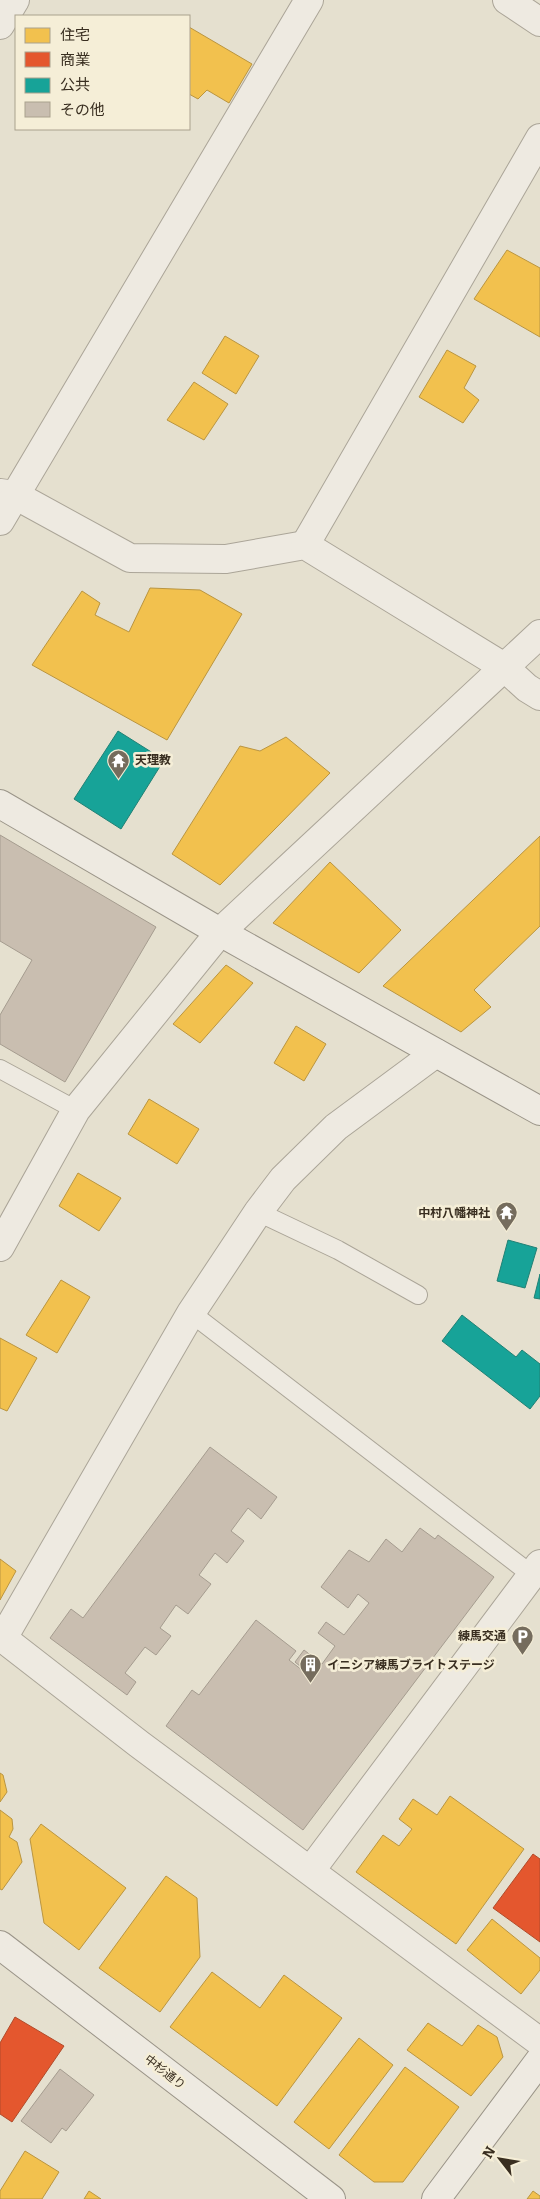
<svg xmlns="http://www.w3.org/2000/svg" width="540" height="2199" viewBox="0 0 540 2199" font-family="Bitter,'Noto Sans JP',serif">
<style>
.homes{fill:#f2c14e;stroke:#ba9540}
.shops{fill:#e4572e;stroke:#b14b2a}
.public{fill:#17a398;stroke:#218074}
.building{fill:#c9beb0;stroke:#a59c8f}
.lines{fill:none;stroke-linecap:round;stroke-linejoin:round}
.lane-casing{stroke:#aba598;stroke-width:20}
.street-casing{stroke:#aba598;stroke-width:30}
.secondary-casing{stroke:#9a9488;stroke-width:30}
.lane{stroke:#eeeae1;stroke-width:18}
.street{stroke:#eeeae1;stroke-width:28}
.secondary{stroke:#eeeae1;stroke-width:28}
.labels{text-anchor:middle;stroke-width:5;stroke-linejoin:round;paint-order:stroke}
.poi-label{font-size:12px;font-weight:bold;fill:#392e20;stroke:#f5eed7;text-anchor:start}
.street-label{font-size:12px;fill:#392e20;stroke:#f5eed7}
</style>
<rect width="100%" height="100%" fill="#e5e0cf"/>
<g class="homes">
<path d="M 189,27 L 252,64 L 229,103 L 207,90 L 198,99 L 189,94 Z"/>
<path d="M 507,250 L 540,268 L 540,337 L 474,299 Z"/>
<path d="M 225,336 L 259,356 L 236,394 L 202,373 Z"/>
<path d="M 447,350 L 476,366 L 464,388 L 479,400 L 463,423 L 419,397 Z"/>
<path d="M 194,382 L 228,404 L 204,440 L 167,420 Z"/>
<path d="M 150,588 L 200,590 L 242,614 L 167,740 L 32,665 L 82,591 L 100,603 L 95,615 L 129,632 Z"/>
<path d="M 286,737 L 330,773 L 220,885 L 172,854 L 240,746 L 260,751 Z"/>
<path d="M 540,836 L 540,926 L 474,990 L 491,1007 L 461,1032 L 383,986 Z"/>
<path d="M 330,862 L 401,930 L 359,973 L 273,923 Z"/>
<path d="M 226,965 L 253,983 L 200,1043 L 173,1024 Z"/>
<path d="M 296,1026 L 326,1044 L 304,1081 L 274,1063 Z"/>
<path d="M 149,1099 L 199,1129 L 177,1164 L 128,1134 Z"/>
<path d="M 78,1173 L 121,1198 L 99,1231 L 59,1206 Z"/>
<path d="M 61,1280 L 90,1297 L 57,1353 L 26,1335 Z"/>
<path d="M 0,1338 L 37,1358 L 7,1411 L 0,1408 Z"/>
<path d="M 0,1559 L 16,1571 L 0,1600 Z"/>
<path d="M 0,1773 L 3,1775 L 7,1792 L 0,1802 Z"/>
<path d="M 450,1796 L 524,1849 L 456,1944 L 356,1872 L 383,1835 L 399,1846 L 412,1829 L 399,1819 L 413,1799 L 437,1815 Z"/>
<path d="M 0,1810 L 12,1819 L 13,1829 L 9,1837 L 17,1842 L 22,1862 L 2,1890 L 0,1889 Z"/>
<path d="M 41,1824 L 126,1888 L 79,1950 L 44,1923 L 30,1839 Z"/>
<path d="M 166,1876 L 197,1898 L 200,1957 L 160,2012 L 99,1968 Z"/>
<path d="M 492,1919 L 540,1958 L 540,1970 L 521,1994 L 467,1950 Z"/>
<path d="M 212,1972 L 260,2008 L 284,1975 L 342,2018 L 277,2106 L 170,2027 Z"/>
<path d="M 428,2023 L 462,2046 L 478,2025 L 497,2037 L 503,2057 L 471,2096 L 407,2050 Z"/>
<path d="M 359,2038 L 393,2065 L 329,2149 L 294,2122 Z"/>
<path d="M 405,2067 L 459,2107 L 403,2182 L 374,2182 L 339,2155 Z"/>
<path d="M 25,2151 L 59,2172 L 42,2199 L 0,2199 L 0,2191 Z"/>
<path d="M 89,2191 L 101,2199 L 84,2199 Z"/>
<path d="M 533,2191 L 540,2196 L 540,2199 L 527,2199 Z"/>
</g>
<g class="shops">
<path d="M 533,1854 L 540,1859 L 540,1942 L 493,1908 Z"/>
<path d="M 15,2017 L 64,2046 L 12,2122 L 0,2114 L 0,2043 Z"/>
</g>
<g class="public">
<path d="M 118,731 L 164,760 L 121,829 L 74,799 Z"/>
<path d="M 508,1240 L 537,1248 L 525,1288 L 497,1281 Z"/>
<path d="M 540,1274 L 540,1299 L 534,1298 Z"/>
<path d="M 462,1315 L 516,1357 L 522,1350 L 540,1364 L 540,1396 L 530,1409 L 442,1341 Z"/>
</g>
<g class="building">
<path d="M 0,835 L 156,927 L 65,1082 L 0,1044 L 0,1015 L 32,960 L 0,941 Z"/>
<path d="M 210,1447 L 277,1497 L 261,1519 L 248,1508 L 231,1531 L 244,1541 L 227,1563 L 215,1553 L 199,1575 L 211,1584 L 188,1614 L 176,1605 L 160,1628 L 171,1636 L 156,1655 L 145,1647 L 125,1673 L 136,1682 L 127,1695 L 50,1638 L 71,1609 L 83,1618 Z"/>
<path d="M 420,1528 L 435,1539 L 438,1535 L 494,1577 L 303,1830 L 166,1726 L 192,1690 L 199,1695 L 256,1620 L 296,1651 L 289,1660 L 311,1677 L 312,1676 L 295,1662 L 304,1650 L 322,1664 L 335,1646 L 318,1633 L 326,1622 L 344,1635 L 369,1603 L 358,1594 L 348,1608 L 321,1587 L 349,1550 L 369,1562 L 386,1539 L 402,1552 Z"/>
<path d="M 60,2069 L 94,2095 L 66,2131 L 62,2128 L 51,2143 L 21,2121 Z"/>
</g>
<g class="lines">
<defs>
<g id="lane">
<path d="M 0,1069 L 76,1110"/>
<path d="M 258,1212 L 338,1250 L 418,1295"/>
<path d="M 191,1313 L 532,1575"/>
</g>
<g id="street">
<path d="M 507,0 L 540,22"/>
<path d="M 0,25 L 15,0"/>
<path d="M 0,493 L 15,495 L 130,558 L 226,559 L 305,545 L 504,667 L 527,688 L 540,696"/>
<path d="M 0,521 L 309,0"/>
<path d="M 305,545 L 540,138"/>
<path d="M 0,1247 L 76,1110 L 220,932 L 540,634"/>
<path d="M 0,1636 L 139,1744 L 540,2042"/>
<path d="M 3,1638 L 191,1313 L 258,1212 L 283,1179 L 336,1127 L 436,1053"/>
<path d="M 311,1870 L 540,1564"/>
</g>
<g id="secondary">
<path d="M 0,804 L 220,932 L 540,1111"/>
<path d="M 0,1945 L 331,2199"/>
<path d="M 436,2199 L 540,2060"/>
</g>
</defs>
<use href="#lane" class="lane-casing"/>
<use href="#street" class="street-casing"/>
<use href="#secondary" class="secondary-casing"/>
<use href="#lane" class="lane"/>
<use href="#street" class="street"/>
<use href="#secondary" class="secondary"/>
</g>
<defs>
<symbol id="temple-pin" viewBox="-11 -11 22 30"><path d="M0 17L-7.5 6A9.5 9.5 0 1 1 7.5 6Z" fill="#756c5d" stroke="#f5eed7"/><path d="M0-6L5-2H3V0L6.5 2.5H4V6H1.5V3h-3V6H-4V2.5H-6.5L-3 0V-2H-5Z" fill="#fff"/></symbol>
<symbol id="parking-pin" viewBox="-11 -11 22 30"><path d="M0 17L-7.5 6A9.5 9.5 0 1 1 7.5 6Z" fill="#756c5d" stroke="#f5eed7"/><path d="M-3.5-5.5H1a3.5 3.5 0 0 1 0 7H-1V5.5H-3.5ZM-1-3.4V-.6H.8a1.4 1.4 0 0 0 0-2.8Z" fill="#fff"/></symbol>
<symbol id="building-pin" viewBox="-11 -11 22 30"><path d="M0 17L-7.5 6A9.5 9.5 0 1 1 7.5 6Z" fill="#756c5d" stroke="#f5eed7"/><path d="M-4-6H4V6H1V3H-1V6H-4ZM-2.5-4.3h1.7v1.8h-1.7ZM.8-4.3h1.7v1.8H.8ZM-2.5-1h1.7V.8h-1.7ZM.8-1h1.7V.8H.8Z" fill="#fff"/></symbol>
</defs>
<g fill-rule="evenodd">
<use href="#temple-pin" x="106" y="748" width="25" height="34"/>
<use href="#temple-pin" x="494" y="1200" width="25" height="34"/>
<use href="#parking-pin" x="510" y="1624" width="25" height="34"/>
<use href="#building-pin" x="298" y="1652" width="25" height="34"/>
</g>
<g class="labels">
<g class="poi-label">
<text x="135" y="764">天理教</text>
<text x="490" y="1217" text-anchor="end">中村八幡神社</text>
<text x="506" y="1640" text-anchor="end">練馬交通</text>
<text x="327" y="1669">イニシア練馬ブライトステージ</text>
</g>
<g class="street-label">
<text transform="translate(165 2072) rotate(38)" y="4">中杉通り</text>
</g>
</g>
<rect x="15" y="15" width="175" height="115" fill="#f5eed7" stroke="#aaa18e"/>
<rect x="25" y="28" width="25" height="15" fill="#f2c14e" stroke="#aaa18e"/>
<text x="60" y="40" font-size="15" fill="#392e20">住宅</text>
<rect x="25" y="52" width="25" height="15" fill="#e4572e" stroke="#aaa18e"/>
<text x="60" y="65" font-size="15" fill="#392e20">商業</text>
<rect x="25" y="78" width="25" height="15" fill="#17a398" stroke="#aaa18e"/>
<text x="60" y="90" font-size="15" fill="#392e20">公共</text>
<rect x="25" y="102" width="25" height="15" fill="#c9beb0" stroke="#aaa18e"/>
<text x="60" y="115" font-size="15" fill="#392e20">その他</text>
<g transform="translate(500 2159) rotate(301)" stroke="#f5eed7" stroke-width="4" paint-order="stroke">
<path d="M0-4L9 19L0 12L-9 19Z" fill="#392e20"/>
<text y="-8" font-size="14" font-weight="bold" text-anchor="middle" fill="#392e20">N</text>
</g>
</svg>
